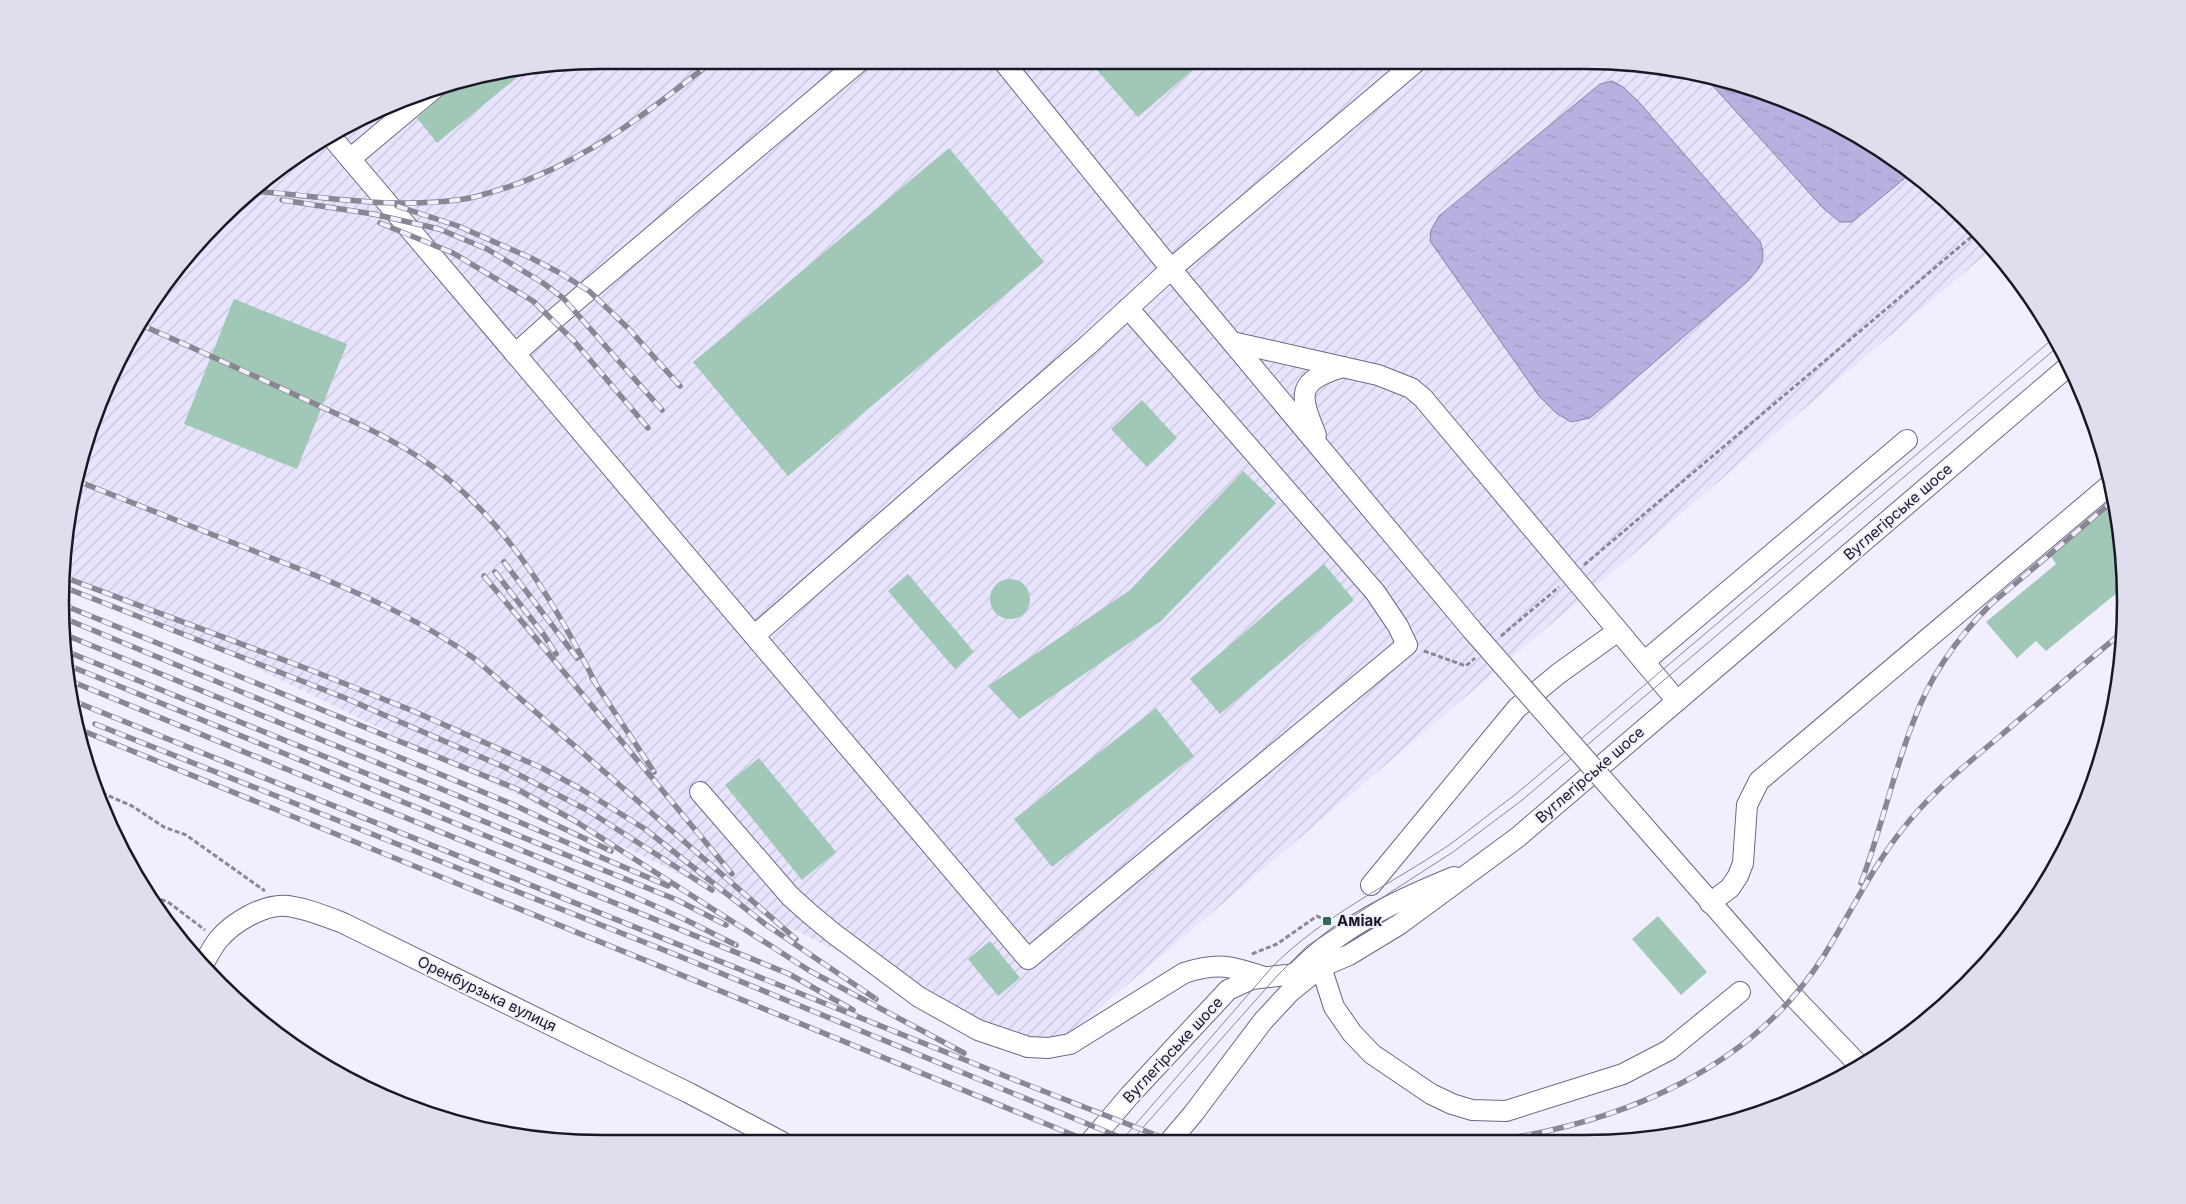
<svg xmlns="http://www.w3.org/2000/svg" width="2186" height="1204" viewBox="0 0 2186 1204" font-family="Inter,sans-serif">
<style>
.industrial{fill:url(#industrial-furrows)}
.water{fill:url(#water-ripples);stroke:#8a82a8}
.building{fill:#a1c8b6}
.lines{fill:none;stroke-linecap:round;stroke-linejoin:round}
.minor-casing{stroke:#6c6785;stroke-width:22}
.path{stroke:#8b8896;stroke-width:3;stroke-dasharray:5 2.5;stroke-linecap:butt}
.minor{stroke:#fff;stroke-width:20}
.tram{stroke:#898794;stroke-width:1}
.rail-casing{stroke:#898794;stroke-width:5.5}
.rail{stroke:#f1effd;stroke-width:4;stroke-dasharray:11;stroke-linecap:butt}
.minor-bridge-casing{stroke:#6c6785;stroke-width:22;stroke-linecap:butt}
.minor-bridge{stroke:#fff;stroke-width:20}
.poi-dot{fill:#316b54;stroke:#f1effd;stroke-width:2}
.labels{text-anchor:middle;stroke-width:4;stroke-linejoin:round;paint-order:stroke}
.street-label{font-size:15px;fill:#1b1825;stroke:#f1effd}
.poi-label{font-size:15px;font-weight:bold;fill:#1b1825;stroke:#f1effd;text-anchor:start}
.rim{fill:none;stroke:#1b1825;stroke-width:2.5}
</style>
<defs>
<pattern id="industrial-furrows" width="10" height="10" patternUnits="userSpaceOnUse" patternTransform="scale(1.25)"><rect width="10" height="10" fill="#e9e4fe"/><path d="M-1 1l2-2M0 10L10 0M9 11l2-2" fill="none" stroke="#c7c3da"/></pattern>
<pattern id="water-ripples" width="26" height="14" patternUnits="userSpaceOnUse" patternTransform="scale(1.25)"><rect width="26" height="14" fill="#b9b0e0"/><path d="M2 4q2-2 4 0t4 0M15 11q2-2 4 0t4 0" fill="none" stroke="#9e97c0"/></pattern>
</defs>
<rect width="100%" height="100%" fill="#f1effd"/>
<path class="industrial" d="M 602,60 L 1619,61 L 1725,79 L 1855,132 L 1941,194 L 1992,249 L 1047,1053 L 61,573 L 78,462 L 101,394 L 151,301 L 195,244 L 272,172 L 331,132 L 428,89 L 497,70 Z"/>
<g class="water">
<path d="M 1703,75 L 1725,79 L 1855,132 L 1911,173 L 1852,222 L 1840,222 L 1823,208 Z"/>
<path d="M 1612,81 L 1623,87 L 1638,101 L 1760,241 C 1767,261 1761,266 1748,281 L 1590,418 L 1571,422 L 1556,413 L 1539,396 L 1430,241 L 1431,230 L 1439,216 L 1600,84 Z"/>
</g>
<g class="building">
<path d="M 1089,61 L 1203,61 L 1138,117 Z"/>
<path d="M 530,67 L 437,143 L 417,118 L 463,79 L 497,70 Z"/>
<path d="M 949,148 L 1044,262 L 788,476 L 693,362 Z"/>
<path d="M 234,299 L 347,344 L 297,469 L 184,424 Z"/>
<path d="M 1142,400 L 1177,438 L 1147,467 L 1111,429 Z"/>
<path d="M 1243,471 L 1276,503 L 1161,621 L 1019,719 L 988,686 L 1130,590 Z"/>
<path d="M 2114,502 L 2125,566 L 2124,587 L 2046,651 L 2036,641 L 2017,658 L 1986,622 L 2056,564 L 2050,555 Z"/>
<path d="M 1324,564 L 1354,600 L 1220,714 L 1190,679 Z"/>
<path d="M 908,574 L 974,652 L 955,669 L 888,591 Z"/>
<circle cx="1010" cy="599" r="20"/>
<path d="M 1156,708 L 1194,756 L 1052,867 L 1014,819 Z"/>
<path d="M 759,758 L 836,852 L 802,880 L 725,785 Z"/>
<path d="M 1658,916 L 1707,972 L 1681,995 L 1632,939 Z"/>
<path d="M 990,941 L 1020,978 L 998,996 L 968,959 Z"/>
</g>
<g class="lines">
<defs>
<g id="minor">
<path d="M 1002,60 L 1171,269 L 1472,630"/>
<path d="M 329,134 L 1028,959 L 1407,645 L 1398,626 L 1375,592 L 1128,308"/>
<path d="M 350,159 L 437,86"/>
<path d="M 1232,342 L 1378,375 L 1411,388 L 1423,398 L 1677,701"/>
<path d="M 515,354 L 552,321 L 861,60"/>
<path d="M 1316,435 C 1299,394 1296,381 1343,367"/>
<path d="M 755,635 L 1088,345 L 1171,269 L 1417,61"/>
<path d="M 1644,662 L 1907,440"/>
<path d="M 700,792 L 790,896 L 810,914 L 833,933 L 919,997 L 978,1030 L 1028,1047 L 1048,1048 L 1070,1044 L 1184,973 C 1218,962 1231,966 1264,977"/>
<path d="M 1636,817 L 1792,995 L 1859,1065"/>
<path d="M 1371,885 L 1517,708 L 1558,674 L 1618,631"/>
<path d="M 1710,903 L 1730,888 L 1738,876 L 1743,863 L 1747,805 L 1759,781 L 2111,484"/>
<path d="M 202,966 C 207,958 212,948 218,940 C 233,922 265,903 288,906 C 308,909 325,916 343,923 L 689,1093 L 782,1142"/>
<path d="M 1295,974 C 1340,927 1395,901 1454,877"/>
<path d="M 1091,1141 L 1130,1095 L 1228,990 L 1252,979 L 1295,974 L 1321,967 L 1349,955 L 1400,924 L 1518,837 L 2071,364"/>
<path d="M 1170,1141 L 1193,1114 L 1263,1021 L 1290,992 L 1321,967 L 1334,1007 L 1352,1033 L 1372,1054 L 1431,1094 L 1452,1104 L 1472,1110 L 1506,1111 L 1623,1074 L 1669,1050 L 1740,992"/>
</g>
</defs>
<use href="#minor" class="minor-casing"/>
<g class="path">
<path d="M 1584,565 L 1977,232"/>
<path d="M 1501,636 L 1559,587"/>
<path d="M 1424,651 L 1466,666 L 1475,658"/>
<path d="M 95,790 L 132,806 L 164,827 L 186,835 L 265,891"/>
<path d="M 147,894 L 168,902 L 205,930"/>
<path d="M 1252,954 L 1277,944 L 1317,916 L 1327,921"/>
</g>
<use href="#minor" class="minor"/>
<g class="tram">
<path d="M 1121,1141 L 1273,966 C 1324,915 1390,885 1449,845 C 1471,829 1493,811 1516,794 L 2055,337"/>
<path d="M 1131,1141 L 1277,976 L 1307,946 L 1453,852 L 1521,801 L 2060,345"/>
</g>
<defs>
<g id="rail">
<path d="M 252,191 C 322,196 394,210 464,199 C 479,197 494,191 508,187 C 586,161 650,111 714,60"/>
<path d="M 282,200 L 373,214 L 439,229 L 487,249 L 543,283 L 563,298 L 662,410"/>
<path d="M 397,206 L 458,226 L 531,258 L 560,273 L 589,291 L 628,328 L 680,386"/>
<path d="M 380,223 L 453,253 L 533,301 L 574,341 L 648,428"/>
<path d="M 139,324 C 198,350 257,377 315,404 C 361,425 408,445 447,478 C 513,532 557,608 595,682"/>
<path d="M 75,480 C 140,506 205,531 269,557 C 341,585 413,614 475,659 L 796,939"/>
<path d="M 504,562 L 577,658"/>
<path d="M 495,572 L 544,635 L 556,654"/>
<path d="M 61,576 L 313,671 L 413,711 L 542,768 L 581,789 L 645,829 L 765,924 L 876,999"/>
<path d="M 484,576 L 732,874"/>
<path d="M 61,586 L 345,698 L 504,767 L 587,810 L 712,890"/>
<path d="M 61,604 L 517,789 L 575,821 L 810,971 L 964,1053"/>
<path d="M 61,617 L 512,804 L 611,851"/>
<path d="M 61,633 L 456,795 L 668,886"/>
<path d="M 63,650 L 677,900 L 726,925"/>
<path d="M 65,664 L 626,893 L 686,920 L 736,945"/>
<path d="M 592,678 L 654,772"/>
<path d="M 68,680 L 789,974 L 853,1010"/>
<path d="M 71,700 L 1015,1080 L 1171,1141"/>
<path d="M 95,724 L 674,954 L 1129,1141"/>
<path d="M 76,728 L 1088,1141"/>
<path d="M 1861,883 C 1881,830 1893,773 1914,720 C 1930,676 1958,637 1991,604 L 2114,500"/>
<path d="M 1499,1140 C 1625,1121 1752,1068 1823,957 C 1852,911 1875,861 1910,820 C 1936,789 1968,763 1999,737 C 2040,702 2081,666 2123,632"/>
</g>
</defs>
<use href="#rail" class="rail-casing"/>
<use href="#rail" class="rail"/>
<defs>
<path id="minor-bridge" d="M 1472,630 L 1636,817"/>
</defs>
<use href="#minor-bridge" class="minor-bridge-casing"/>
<use href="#minor-bridge" class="minor-bridge"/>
</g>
<rect class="poi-dot" x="1322" y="916" width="10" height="10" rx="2.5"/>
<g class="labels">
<g class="street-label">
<text transform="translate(1898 512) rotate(-41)" y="5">Вуглегірське шосе</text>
<text transform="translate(1590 775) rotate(-41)" y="5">Вуглегірське шосе</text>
<text transform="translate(487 994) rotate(26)" y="5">Оренбурзька вулиця</text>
<text transform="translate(1173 1050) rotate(-47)" y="5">Вуглегірське шосе</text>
</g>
<g class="poi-label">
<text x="1337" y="926">Аміак</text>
</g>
</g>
<path d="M0 0H2186V1204H0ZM602 69H1584A533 533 0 0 1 2117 602V602A533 533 0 0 1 1584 1135H602A533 533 0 0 1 69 602V602A533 533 0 0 1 602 69Z" fill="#e0deec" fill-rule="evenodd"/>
<path class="rim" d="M602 69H1584A533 533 0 0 1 2117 602V602A533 533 0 0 1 1584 1135H602A533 533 0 0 1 69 602V602A533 533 0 0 1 602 69Z"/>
</svg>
